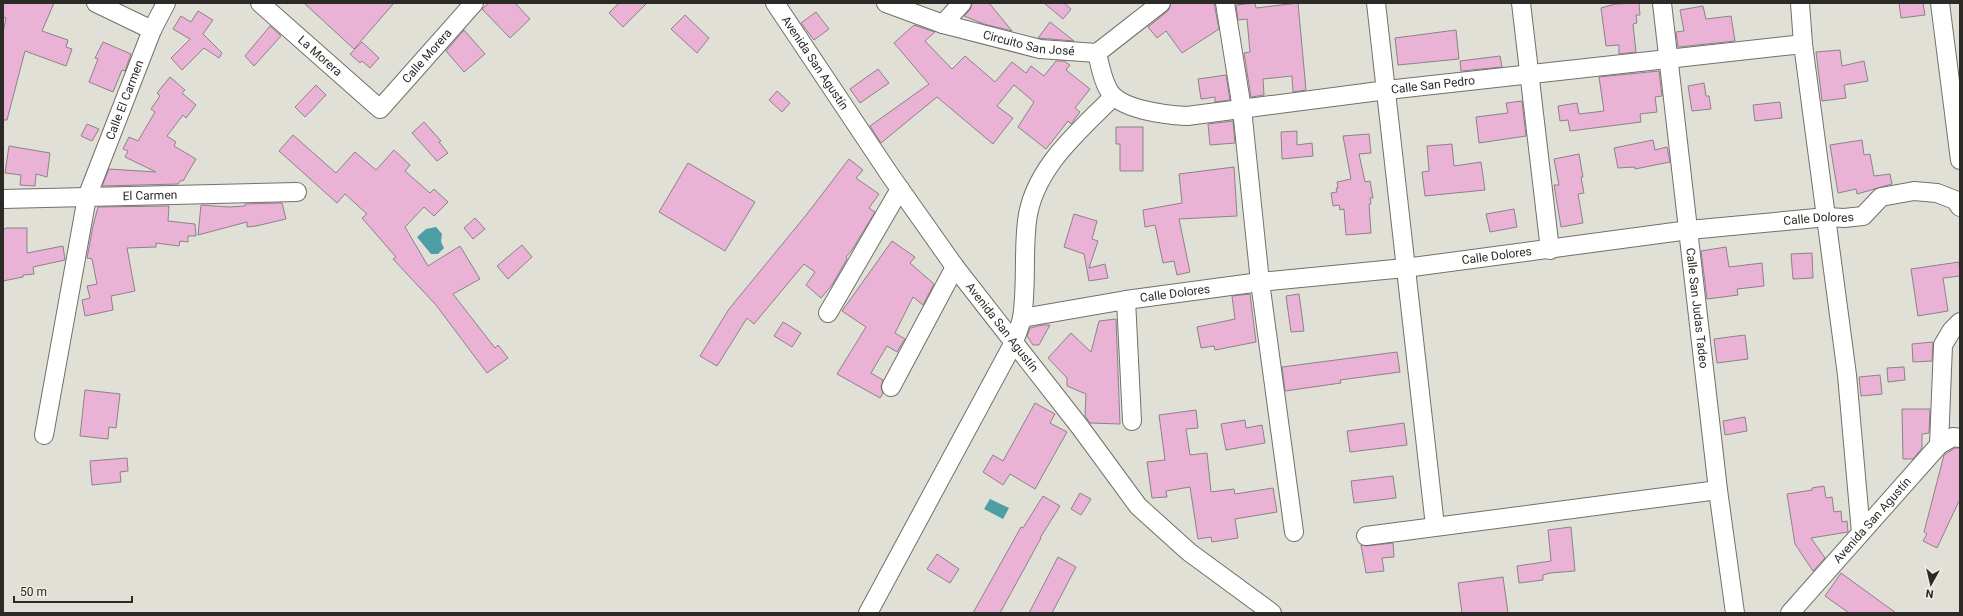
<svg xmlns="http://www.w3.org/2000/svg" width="1963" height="616" viewBox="0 0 1963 616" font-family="Roboto,sans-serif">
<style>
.water{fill:#4d9ea5}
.building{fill:#eab2d5;stroke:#8b8388}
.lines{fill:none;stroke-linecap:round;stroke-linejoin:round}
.minor-casing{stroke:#717069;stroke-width:20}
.minor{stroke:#fff;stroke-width:18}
.labels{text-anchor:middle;stroke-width:3;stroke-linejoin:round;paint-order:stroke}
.street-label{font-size:12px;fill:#2b2a27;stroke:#eeede4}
</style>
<rect width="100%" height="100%" fill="#e1e0d7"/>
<g class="water">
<path d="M 436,227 L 442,234 L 441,242 L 444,248 L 438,254 L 431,254 L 417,237 L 426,229 Z"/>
<path d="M 990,499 L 1009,508 L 1003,519 L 984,509 Z"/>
</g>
<g class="building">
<path d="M 3,3 L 54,3 L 42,31 L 68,40 L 66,47 L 72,49 L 66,66 L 25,51 L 7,120 L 3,120 L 3,32 L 6,18 L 3,17 Z"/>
<path d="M 304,3 L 394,3 L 354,49 Z"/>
<path d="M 489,3 L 515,3 L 530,19 L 510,38 L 482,9 Z"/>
<path d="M 619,3 L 647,3 L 623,27 L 609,13 Z"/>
<path d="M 972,3 L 989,3 L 1012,31 L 984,24 L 964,16 L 970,10 Z"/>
<path d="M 1044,3 L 1064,3 L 1071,9 L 1063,19 Z"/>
<path d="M 1171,3 L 1214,3 L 1219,29 L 1182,53 L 1166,31 L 1157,38 L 1148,27 L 1168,11 Z"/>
<path d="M 1255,3 L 1256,8 L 1298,3 L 1306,90 L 1293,92 L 1292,76 L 1263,79 L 1264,95 L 1251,97 L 1244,53 L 1250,52 L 1247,19 L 1238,20 L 1236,5 Z"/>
<path d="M 1639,3 L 1640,15 L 1636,15 L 1637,23 L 1633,24 L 1636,52 L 1619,54 L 1619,45 L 1606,46 L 1601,8 L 1615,4 Z"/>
<path d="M 1899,3 L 1923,3 L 1925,15 L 1901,18 Z"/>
<path d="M 1703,6 L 1706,19 L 1731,16 L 1735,41 L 1678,47 L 1676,32 L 1684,31 L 1680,10 Z"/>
<path d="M 198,11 L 213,20 L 203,34 L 222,53 L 219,58 L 204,48 L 182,70 L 171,58 L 190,39 L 173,29 L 181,16 L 191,22 Z"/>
<path d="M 816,12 L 829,29 L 814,40 L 801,23 Z"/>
<path d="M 685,15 L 709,38 L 697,53 L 671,29 Z"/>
<path d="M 1050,22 L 1074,41 L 1038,38 Z"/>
<path d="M 914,25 L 935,32 L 925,41 L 952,69 L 965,56 L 995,82 L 1012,62 L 1026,73 L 1031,66 L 1044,76 L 1056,61 L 1064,61 L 1070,65 L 1066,70 L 1090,89 L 1075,108 L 1080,112 L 1071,124 L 1068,121 L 1046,149 L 1018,127 L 1034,102 L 1014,85 L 997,106 L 1013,118 L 993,144 L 937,97 L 881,143 L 870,126 L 929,84 L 894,43 Z"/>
<path d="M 270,26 L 281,36 L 254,66 L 245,56 Z"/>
<path d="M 464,30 L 485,54 L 464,72 L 446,51 Z"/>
<path d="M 1456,30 L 1459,59 L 1398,65 L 1395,38 Z"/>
<path d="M 103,42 L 131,54 L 125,71 L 122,70 L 113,92 L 89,82 L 98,59 L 95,58 Z"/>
<path d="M 362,42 L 379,58 L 370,68 L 362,61 L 360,63 L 350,54 Z"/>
<path d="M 1840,50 L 1842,66 L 1864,61 L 1868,81 L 1844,85 L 1846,98 L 1822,101 L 1816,52 Z"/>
<path d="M 1500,56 L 1502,67 L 1461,71 L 1460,61 Z"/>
<path d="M 878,69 L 889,83 L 860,103 L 850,89 Z"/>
<path d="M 1659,71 L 1662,96 L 1655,97 L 1657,112 L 1640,114 L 1641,122 L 1570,131 L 1568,120 L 1560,121 L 1558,106 L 1577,103 L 1579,114 L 1604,111 L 1599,77 Z"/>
<path d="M 1226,75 L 1230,100 L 1215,102 L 1215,97 L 1201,99 L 1198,79 Z"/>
<path d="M 170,77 L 185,90 L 182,93 L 196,105 L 186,118 L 183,115 L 167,136 L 176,142 L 174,146 L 196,159 L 183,181 L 181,180 L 178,184 L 102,186 L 109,169 L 156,172 L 125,157 L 128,151 L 123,149 L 129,137 L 138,141 L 155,112 L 151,109 L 160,96 L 157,93 Z"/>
<path d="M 1704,83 L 1706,96 L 1709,96 L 1711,109 L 1692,111 L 1688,86 Z"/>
<path d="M 316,85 L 326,95 L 305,117 L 295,107 Z"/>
<path d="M 777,91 L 790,103 L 782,112 L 769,100 Z"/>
<path d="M 1522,101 L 1526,136 L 1479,143 L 1476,117 L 1508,113 L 1506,103 Z"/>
<path d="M 1780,102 L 1782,118 L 1755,121 L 1753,105 Z"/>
<path d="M 1233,121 L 1235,143 L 1210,145 L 1208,124 Z"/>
<path d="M 424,122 L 441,141 L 439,142 L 448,153 L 437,161 L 412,133 Z"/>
<path d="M 87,124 L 99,129 L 92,141 L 81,136 Z"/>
<path d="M 1116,127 L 1143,127 L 1143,171 L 1120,171 L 1120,144 L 1116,144 Z"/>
<path d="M 1297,131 L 1297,145 L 1312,143 L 1313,156 L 1282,159 L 1281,132 Z"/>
<path d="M 1369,134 L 1371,153 L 1359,154 L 1365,182 L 1370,181 L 1373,198 L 1370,198 L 1371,204 L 1369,204 L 1371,233 L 1346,235 L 1344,209 L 1340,210 L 1339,205 L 1333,206 L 1331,193 L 1337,192 L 1336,188 L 1338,188 L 1337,182 L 1351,179 L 1343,136 Z"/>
<path d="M 293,135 L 336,173 L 355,152 L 376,170 L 394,150 L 410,165 L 405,171 L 430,193 L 434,189 L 448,202 L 434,216 L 424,207 L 405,227 L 428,266 L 460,246 L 480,279 L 453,294 L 495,348 L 498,345 L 508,358 L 487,373 L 436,305 L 393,259 L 396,257 L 362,218 L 367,214 L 345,194 L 337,203 L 279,151 Z"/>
<path d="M 1653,140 L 1655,150 L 1667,147 L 1670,162 L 1635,169 L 1635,167 L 1618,168 L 1614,148 Z"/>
<path d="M 1862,140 L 1864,155 L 1870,154 L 1874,176 L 1890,174 L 1892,184 L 1857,194 L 1856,189 L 1838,193 L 1830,145 Z"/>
<path d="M 1452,144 L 1454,166 L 1481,162 L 1485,190 L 1425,196 L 1422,172 L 1429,171 L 1427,146 Z"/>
<path d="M 9,146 L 50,153 L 47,177 L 36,174 L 35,186 L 20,185 L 21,175 L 5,173 Z"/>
<path d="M 1579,154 L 1583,177 L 1581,177 L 1584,193 L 1578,194 L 1583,223 L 1561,227 L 1554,185 L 1559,185 L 1554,159 Z"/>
<path d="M 849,159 L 863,170 L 856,178 L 879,194 L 869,208 L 875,212 L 852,250 L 846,257 L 847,259 L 832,285 L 821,298 L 806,285 L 815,272 L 804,264 L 754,324 L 747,318 L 717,366 L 700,356 L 729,309 L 807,214 Z"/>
<path d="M 688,163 L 755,202 L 725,251 L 659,212 Z"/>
<path d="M 1234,167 L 1237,216 L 1179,219 L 1190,272 L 1177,275 L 1174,261 L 1163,263 L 1155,225 L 1145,227 L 1143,210 L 1182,203 L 1179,174 Z"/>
<path d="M 282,203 L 286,219 L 256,226 L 247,227 L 247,222 L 198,235 L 201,205 L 229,207 L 245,206 L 245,204 Z"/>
<path d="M 169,206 L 168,221 L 195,224 L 196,236 L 188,236 L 188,242 L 180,241 L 179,246 L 156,243 L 156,247 L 127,248 L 135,291 L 111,296 L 113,310 L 85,316 L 82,300 L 90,298 L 87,286 L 97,284 L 92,259 L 87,258 L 93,226 L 98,207 Z"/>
<path d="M 1514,209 L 1517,227 L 1490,232 L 1486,214 Z"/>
<path d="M 1074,214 L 1097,221 L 1092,239 L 1098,241 L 1089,268 L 1105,264 L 1108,278 L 1089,281 L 1084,254 L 1064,247 Z"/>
<path d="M 475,218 L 485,229 L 473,239 L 464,228 Z"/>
<path d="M 6,228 L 27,228 L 27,253 L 63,246 L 65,260 L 33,267 L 34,274 L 23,275 L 23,277 L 3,281 L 3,230 Z"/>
<path d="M 892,241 L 915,257 L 910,263 L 934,284 L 923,305 L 913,297 L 895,333 L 905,339 L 901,345 L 897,352 L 887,346 L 871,373 L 883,380 L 881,387 L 883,393 L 880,398 L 837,374 L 866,327 L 842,311 Z"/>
<path d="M 522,245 L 532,257 L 508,279 L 497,266 Z"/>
<path d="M 1726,247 L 1729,267 L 1762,263 L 1764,286 L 1737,289 L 1738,295 L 1707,299 L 1701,251 Z"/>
<path d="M 1812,253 L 1813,278 L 1793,279 L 1791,254 Z"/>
<path d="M 1959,262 L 1960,276 L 1943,278 L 1948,311 L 1918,316 L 1911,269 Z"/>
<path d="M 1250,294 L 1256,342 L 1215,350 L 1214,346 L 1201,348 L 1197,327 L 1235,319 L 1232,296 Z"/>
<path d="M 1299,294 L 1304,331 L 1291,332 L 1286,296 Z"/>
<path d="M 1116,319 L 1120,424 L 1090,423 L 1085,416 L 1086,394 L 1067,386 L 1067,378 L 1048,358 L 1071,333 L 1091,352 L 1099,321 Z"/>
<path d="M 783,322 L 801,333 L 792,347 L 774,336 Z"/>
<path d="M 1043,325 L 1050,325 L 1039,345 L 1033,345 L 1027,336 L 1030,328 Z"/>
<path d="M 1745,335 L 1748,359 L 1717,363 L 1714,339 Z"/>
<path d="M 1933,342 L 1932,361 L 1913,362 L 1912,344 Z"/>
<path d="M 1397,352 L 1400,372 L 1340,380 L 1341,383 L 1285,391 L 1282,367 Z"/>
<path d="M 1904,367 L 1905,380 L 1888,382 L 1887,368 Z"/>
<path d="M 1880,375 L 1882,394 L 1861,396 L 1859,377 Z"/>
<path d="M 85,390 L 120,394 L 116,428 L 109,427 L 108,439 L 80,436 Z"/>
<path d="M 1035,403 L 1055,414 L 1050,423 L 1067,432 L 1035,489 L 1010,474 L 1003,485 L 983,472 L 993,455 L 1003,461 Z"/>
<path d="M 1902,409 L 1930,409 L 1929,433 L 1922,434 L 1922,448 L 1913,459 L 1903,459 Z"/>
<path d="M 1196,410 L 1198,428 L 1186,429 L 1190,455 L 1207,453 L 1211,492 L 1234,489 L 1235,494 L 1273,488 L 1277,512 L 1235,519 L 1238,538 L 1212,542 L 1211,537 L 1198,539 L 1190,487 L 1166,491 L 1167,497 L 1152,498 L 1147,462 L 1165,460 L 1159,415 Z"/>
<path d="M 1745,417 L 1747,431 L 1725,435 L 1723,421 Z"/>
<path d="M 1245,420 L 1246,428 L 1262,425 L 1265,443 L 1226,450 L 1221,424 Z"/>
<path d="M 1404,423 L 1407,445 L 1350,452 L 1347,431 Z"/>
<path d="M 1955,448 L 1960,448 L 1960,499 L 1937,548 L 1923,541 L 1927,534 L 1924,532 L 1944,455 Z"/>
<path d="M 127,458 L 128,471 L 120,472 L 121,482 L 92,485 L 90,461 Z"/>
<path d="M 1393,476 L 1396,498 L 1354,503 L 1351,481 Z"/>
<path d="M 1824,486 L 1826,498 L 1832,497 L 1834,512 L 1841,511 L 1842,522 L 1847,521 L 1848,532 L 1811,538 L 1825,558 L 1813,571 L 1795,544 L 1787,494 L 1812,490 L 1812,488 Z"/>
<path d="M 1080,493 L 1091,499 L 1081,515 L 1071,509 Z"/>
<path d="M 1043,496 L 1060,506 L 1040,538 L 1041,538 L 1000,613 L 973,613 L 1021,527 L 1023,528 Z"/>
<path d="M 1571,527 L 1575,571 L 1550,573 L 1543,575 L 1543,580 L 1519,583 L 1517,566 L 1551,561 L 1548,530 Z"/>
<path d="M 1393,543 L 1394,557 L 1382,558 L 1384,571 L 1366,573 L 1361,545 L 1367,546 Z"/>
<path d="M 937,554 L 959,569 L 950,583 L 927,569 Z"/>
<path d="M 1058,557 L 1076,567 L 1052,613 L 1029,613 Z"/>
<path d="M 1841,573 L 1896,613 L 1849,613 L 1825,596 Z"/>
<path d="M 1503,577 L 1508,613 L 1462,613 L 1458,583 Z"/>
</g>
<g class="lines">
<defs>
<g id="minor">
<path d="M 96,3 L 152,30"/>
<path id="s1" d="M 260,3 L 380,109 L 474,3"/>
<path id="s2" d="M 775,3 L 890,175 L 955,267 L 1080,427 L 1138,506 L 1189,552 L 1272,613"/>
<path id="s3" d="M 886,3 L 943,24 L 1040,49 L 1097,53 L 1161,3"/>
<path d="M 1225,3 L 1242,109 L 1260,282 L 1294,532"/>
<path d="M 1376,3 L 1435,526"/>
<path d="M 1521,3 L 1550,250"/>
<path id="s4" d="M 1662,3 L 1718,490 L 1735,613"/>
<path d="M 1800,3 L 1803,44 L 1847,375 L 1861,533"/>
<path d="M 1940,3 L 1960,160"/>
<path d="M 943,24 L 962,3"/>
<path id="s5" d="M 1097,53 C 1100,65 1102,78 1108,89 C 1118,110 1167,115 1187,116 L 1387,90 L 1803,44"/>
<path id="s6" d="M 3,199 L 297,192"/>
<path d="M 1126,300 L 1132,421"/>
<path d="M 828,313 L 900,189"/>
<path id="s7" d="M 1022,318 L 1126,300 L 1260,282 L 1405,268 L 1689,230 L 1827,217 L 1844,218 L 1863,216 L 1881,197 L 1914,191 L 1937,193 L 1955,200 L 1960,207"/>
<path d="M 891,387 L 955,267"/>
<path id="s8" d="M 44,435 L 87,197 L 152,30 L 166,3"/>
<path d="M 1939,445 L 1943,345 L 1952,330 L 1960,322"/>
<path d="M 1366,536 L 1718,490"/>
<path d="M 868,613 L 1013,344 C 1016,336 1020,327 1022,318 C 1027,286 1023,253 1027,221 C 1033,169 1079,131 1113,97"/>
<path id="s9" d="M 1790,613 L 1939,445 L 1953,437 L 1960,438"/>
</g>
</defs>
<use href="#minor" class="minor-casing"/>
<use href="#minor" class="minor"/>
</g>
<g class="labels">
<g class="street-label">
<text dy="4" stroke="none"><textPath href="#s3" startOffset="149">Circuito San José</textPath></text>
<text dy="4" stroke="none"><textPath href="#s1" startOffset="80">La Morera</textPath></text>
<text dy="4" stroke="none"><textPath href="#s1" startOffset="231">Calle Morera</textPath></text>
<text dy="4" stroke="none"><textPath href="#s2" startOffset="72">Avenida San Agustín</textPath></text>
<text dy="4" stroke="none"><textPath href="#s5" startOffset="372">Calle San Pedro</textPath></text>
<text dy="4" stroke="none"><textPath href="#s8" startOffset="346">Calle El Carmen</textPath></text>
<text dy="4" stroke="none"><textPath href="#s6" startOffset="147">El Carmen</textPath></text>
<text dy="4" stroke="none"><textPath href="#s7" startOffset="803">Calle Dolores</textPath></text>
<text dy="4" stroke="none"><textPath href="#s7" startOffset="479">Calle Dolores</textPath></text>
<text dy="4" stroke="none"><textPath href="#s7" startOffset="155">Calle Dolores</textPath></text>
<text dy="4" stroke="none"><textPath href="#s4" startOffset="307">Calle San Judas Tadeo</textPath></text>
<text dy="4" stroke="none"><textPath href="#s2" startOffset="396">Avenida San Agustín</textPath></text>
<text dy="4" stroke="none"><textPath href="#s9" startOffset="124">Avenida San Agustín</textPath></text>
</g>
</g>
<rect width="1963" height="616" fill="none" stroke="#2b2a27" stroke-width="8"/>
<g transform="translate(1931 584) rotate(188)" stroke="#eeede4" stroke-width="3" paint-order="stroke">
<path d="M0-3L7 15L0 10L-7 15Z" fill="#2b2a27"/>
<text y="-6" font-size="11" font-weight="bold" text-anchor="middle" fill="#2b2a27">N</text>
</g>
<path d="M14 596v6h118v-6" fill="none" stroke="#2b2a27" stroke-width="2"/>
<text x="20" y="596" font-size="12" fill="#2b2a27" stroke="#eeede4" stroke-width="3" paint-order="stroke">50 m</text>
</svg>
